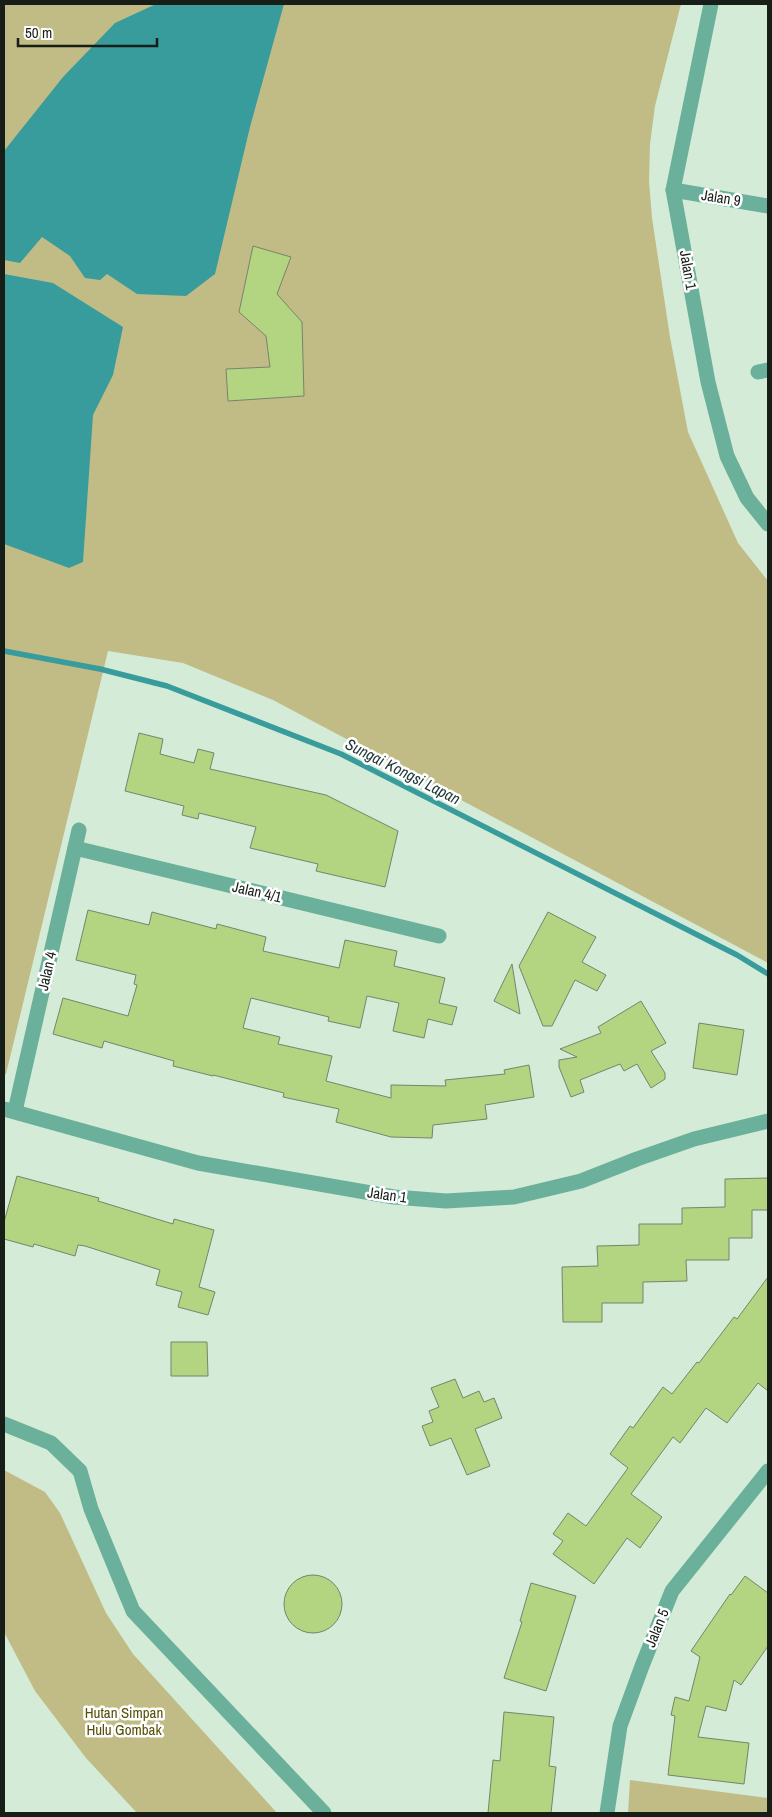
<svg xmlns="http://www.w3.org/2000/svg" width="772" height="1817" viewBox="0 0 772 1817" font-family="'Archivo Narrow',sans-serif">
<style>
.green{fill:#c1bc86}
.water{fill:#389c9d}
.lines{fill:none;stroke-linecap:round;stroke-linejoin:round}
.stream{stroke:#389c9d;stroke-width:5.5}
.building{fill:#b3d481;stroke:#79836c}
.street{stroke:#6ab09a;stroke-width:15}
.labels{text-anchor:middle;stroke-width:5;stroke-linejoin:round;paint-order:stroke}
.street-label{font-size:15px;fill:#161e17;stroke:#fff}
.park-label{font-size:15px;fill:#585108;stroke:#fff}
.water-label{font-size:16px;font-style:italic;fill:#1f3636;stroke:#fff}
</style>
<rect width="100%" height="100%" fill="#d3ebd7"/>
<g class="green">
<path d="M 4,4 L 681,4 L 655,106 L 650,144 L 649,181 L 652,218 L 670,337 L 688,432 L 738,543 L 768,581 L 768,963 L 273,700 L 183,663 L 108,651 L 6,1074 L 4,1075 Z"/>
<path d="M 4,1470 L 45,1492 L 60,1513 L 106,1613 L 133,1654 L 277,1813 L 137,1813 L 86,1758 L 35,1691 L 4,1632 Z"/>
<path d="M 630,1780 L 768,1798 L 768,1813 L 628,1813 Z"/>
</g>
<g class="water">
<path d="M 156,4 L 284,4 L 250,127 L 215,274 L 186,296 L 137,294 L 107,274 L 100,280 L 85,278 L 70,256 L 42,237 L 20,263 L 4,260 L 4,151 L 63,77 L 115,23 Z"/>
<path d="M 4,274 L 53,283 L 123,327 L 113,375 L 93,415 L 83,562 L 69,568 L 4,544 Z"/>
</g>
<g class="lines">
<path class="stream" d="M 4,651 L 100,669 L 167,686 L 341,754 L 737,955 L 768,974"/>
</g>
<g class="building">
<path d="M 253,246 L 291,257 L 277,294 L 302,322 L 304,396 L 228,401 L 226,369 L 270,367 L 266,336 L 239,312 Z"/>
<path d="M 139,733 L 163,739 L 160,754 L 194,763 L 198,749 L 214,753 L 210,769 L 326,795 L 398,831 L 385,887 L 316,871 L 318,864 L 250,848 L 256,827 L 199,813 L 198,819 L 182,815 L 184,806 L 125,791 Z"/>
<path d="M 88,910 L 149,925 L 152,912 L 216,929 L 217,924 L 266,937 L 263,951 L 339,968 L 345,940 L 397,951 L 394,966 L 445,978 L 439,1003 L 457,1007 L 452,1025 L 428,1019 L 424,1038 L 393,1031 L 399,1003 L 367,996 L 360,1028 L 328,1021 L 329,1017 L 251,998 L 243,1028 L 280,1037 L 278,1044 L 332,1056 L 326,1081 L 391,1098 L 391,1085 L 446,1086 L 445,1080 L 505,1074 L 504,1070 L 529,1065 L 534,1097 L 485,1105 L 487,1119 L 433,1125 L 432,1138 L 391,1137 L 336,1122 L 339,1109 L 283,1097 L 284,1093 L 213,1075 L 213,1076 L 173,1066 L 174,1061 L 104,1041 L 102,1048 L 53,1034 L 63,998 L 128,1016 L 137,985 L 134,984 L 136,975 L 76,960 Z"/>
<path d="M 548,912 L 596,937 L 582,962 L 606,975 L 597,991 L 575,980 L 552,1026 L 543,1026 L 519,966 Z"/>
<path d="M 512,964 L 520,1014 L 494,1001 Z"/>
<path d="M 641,1001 L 666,1043 L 651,1051 L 665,1073 L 665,1079 L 651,1088 L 637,1064 L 624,1071 L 620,1064 L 580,1080 L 584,1092 L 571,1097 L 559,1067 L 559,1060 L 577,1057 L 560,1049 L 601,1033 L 598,1027 Z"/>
<path d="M 699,1023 L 744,1030 L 737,1075 L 693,1068 Z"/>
<path d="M 17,1176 L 99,1198 L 98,1201 L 173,1224 L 174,1219 L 214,1230 L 199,1287 L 215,1292 L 208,1315 L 178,1307 L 182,1292 L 156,1285 L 160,1270 L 85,1246 L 78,1245 L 75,1256 L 34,1244 L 33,1247 L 4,1239 L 4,1222 Z"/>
<path d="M 768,1178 L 768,1210 L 752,1210 L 752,1238 L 729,1238 L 729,1260 L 686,1260 L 687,1281 L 643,1282 L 643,1303 L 602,1303 L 602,1322 L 563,1322 L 562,1267 L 598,1266 L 597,1246 L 639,1245 L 639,1224 L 682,1224 L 682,1208 L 725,1207 L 725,1179 Z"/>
<path d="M 768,1277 L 768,1391 L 758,1383 L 727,1423 L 706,1408 L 680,1443 L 673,1437 L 631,1494 L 662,1517 L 640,1548 L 627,1538 L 594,1584 L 553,1554 L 563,1541 L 553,1534 L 568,1513 L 586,1526 L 628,1468 L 610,1454 L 630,1426 L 633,1428 L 663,1387 L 672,1394 L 697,1362 L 699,1363 L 734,1317 L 737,1319 Z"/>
<path d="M 171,1342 L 207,1342 L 208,1376 L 171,1376 Z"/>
<path d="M 455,1379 L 463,1398 L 479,1391 L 484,1402 L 494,1398 L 502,1418 L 475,1429 L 490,1466 L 467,1475 L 451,1438 L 430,1446 L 422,1426 L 433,1422 L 429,1411 L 439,1407 L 431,1388 Z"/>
<circle cx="313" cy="1604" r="29"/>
<path d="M 745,1576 L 768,1593 L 768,1646 L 741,1685 L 734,1680 L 726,1711 L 706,1706 L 698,1737 L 749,1743 L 744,1784 L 668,1775 L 675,1716 L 671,1715 L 675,1697 L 689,1701 L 700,1657 L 691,1651 L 730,1594 L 731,1595 Z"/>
<path d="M 531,1583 L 576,1596 L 546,1691 L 504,1678 L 522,1622 L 520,1621 Z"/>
<path d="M 504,1712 L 554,1717 L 549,1766 L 556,1767 L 551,1813 L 488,1813 L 493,1760 L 500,1761 Z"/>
</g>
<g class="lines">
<g class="street">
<path d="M 711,4 L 673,190 L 708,382 L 727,456 L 747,498 L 768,524"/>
<path d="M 673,190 L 768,206"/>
<path d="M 758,372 L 768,370"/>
<path d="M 75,848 L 439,936"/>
<path d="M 4,1109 L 198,1163 L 394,1197 L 446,1201 L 514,1197 L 581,1181 L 637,1159 L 694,1139 L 768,1121"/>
<path d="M 15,1111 L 79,830"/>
<path d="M 4,1424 L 51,1443 L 80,1471 L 91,1509 L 133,1611 L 324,1813"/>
<path d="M 607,1813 L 620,1726 L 642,1666 L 672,1591 L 768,1471"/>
</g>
</g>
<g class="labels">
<g class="street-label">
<text transform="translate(721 198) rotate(9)" y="5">Jalan 9</text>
<text transform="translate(688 270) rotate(80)" y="5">Jalan 1</text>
<text transform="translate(257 892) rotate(13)" y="5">Jalan 4/1</text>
<text transform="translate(47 971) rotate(-77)" y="5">Jalan 4</text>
<text transform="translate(387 1195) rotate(8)" y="5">Jalan 1</text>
<text transform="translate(657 1628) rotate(-68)" y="5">Jalan 5</text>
</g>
<g class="park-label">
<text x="124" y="1718">Hutan Simpan<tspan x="124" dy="17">Hulu Gombak</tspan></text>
</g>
<g class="water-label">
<text transform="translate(403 771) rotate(27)" y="6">Sungai Kongsi Lapan</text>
</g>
</g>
<rect width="772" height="1817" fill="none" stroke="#161e17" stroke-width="10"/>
<path d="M18 38v8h139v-8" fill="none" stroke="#161e17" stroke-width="2.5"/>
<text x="25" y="38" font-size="15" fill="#161e17" stroke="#ffffff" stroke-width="4" paint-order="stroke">50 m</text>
</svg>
